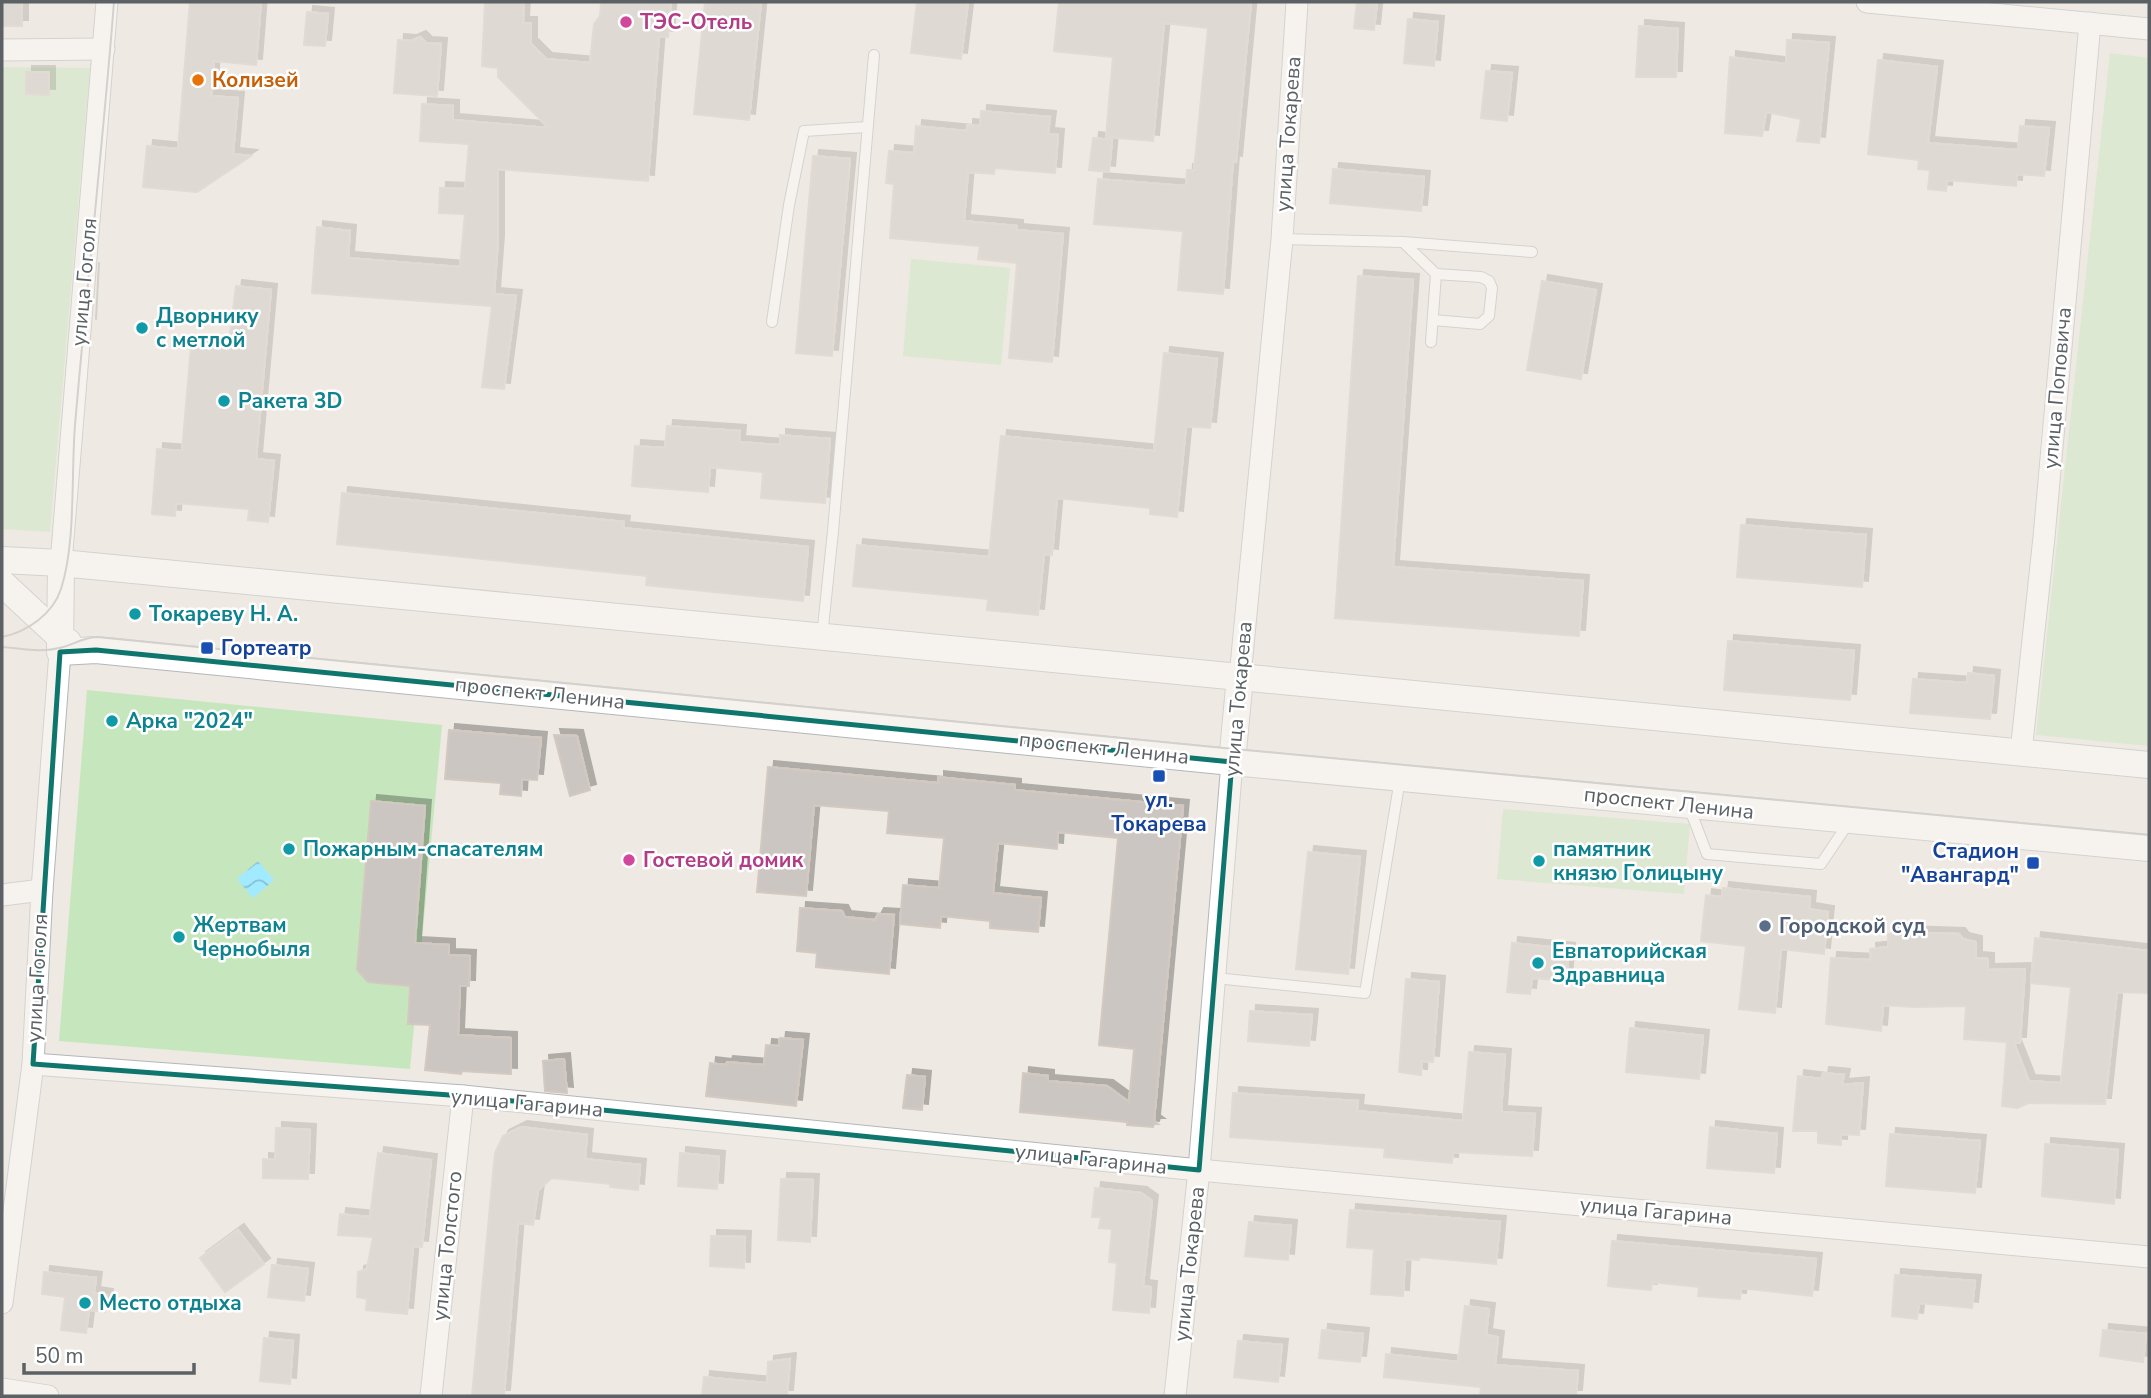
<svg xmlns="http://www.w3.org/2000/svg" width="2151" height="1398" viewBox="0 0 2151 1398" font-family="'Nunito Sans',sans-serif">
<style>
.green{fill:#c6e7bd}
.water{fill:url(#water-waves)}
.building{fill:#cbc6c1;stroke:#d3c9c0;stroke-width:2;filter:url(#shadow)}
.lines{fill:none;stroke-linecap:round;stroke-linejoin:round}
.service-casing{stroke:#b3b7ba;stroke-width:12}
.minor-casing{stroke:#b3b7ba;stroke-width:23}
.tertiary-casing{stroke:#b3b7ba;stroke-width:28}
.service{stroke:#fff;stroke-width:10}
.minor{stroke:#fff;stroke-width:21}
.tertiary{stroke:#fff;stroke-width:26}
.tram{stroke:#b2b3b4;stroke-width:2}
.marked{fill:none;stroke:#0f766e;stroke-width:5;stroke-linejoin:round}
.hotel-dot{fill:#d1479c;stroke:#fff;stroke-width:2.5}
.food-dot{fill:#e8710a;stroke:#fff;stroke-width:2.5}
.culture-dot{fill:#0f9aa8;stroke:#fff;stroke-width:2.5}
.transit-dot{fill:#1a4fb4;stroke:#fff;stroke-width:2.5}
.service-dot{fill:#5c6f8a;stroke:#fff;stroke-width:2.5}
.labels{text-anchor:middle;stroke-width:5;stroke-linejoin:round;paint-order:stroke}
.hotel-label{font-size:21px;font-weight:bold;fill:#b23c85;stroke:#fff;text-anchor:start}
.food-label{font-size:21px;font-weight:bold;fill:#c56008;stroke:#fff;text-anchor:start}
.street-label{font-size:21px;fill:#5b6164;stroke:#fff}
.culture-label{font-size:21px;font-weight:bold;fill:#0d838f;stroke:#fff;text-anchor:start}
.transit-label{font-size:21px;font-weight:bold;fill:#164399;stroke:#fff;text-anchor:start}
.service-label{font-size:21px;font-weight:bold;fill:#4e5e75;stroke:#fff;text-anchor:start}
</style>
<defs>
<pattern id="water-waves" width="16" height="10" patternUnits="userSpaceOnUse" patternTransform="scale(1.75)"><rect width="16" height="10" fill="#a1eaff"/><path d="M0 5q4-4 8 0t8 0" fill="none" stroke="#86c1d2"/></pattern>
<filter id="shadow"><feDropShadow dx="6" dy="-6" stdDeviation="0" flood-color="#0004"/></filter>
</defs>
<rect width="100%" height="100%" fill="#eee9e2"/>
<g class="green">
<path d="M 2110,53 L 2149,58 L 2149,746 L 2036,735 Z"/>
<path d="M 2,67 L 90,68 L 50,532 L 2,529 Z"/>
<path d="M 911,259 L 1010,268 L 1001,365 L 903,356 Z"/>
<path d="M 87,690 L 442,725 L 410,1069 L 59,1041 Z"/>
<path d="M 1503,809 L 1690,824 L 1684,894 L 1497,879 Z"/>
</g>
<path class="water" d="M 258,861 L 274,880 L 253,898 L 237,879 Z"/>
<g class="building">
<rect x="2" y="2" width="20" height="24"/>
<path d="M 190,2 L 261,2 L 256,65 L 214,61 L 211,96 L 238,98 L 233,154 L 251,156 L 197,192 L 143,187 L 147,146 L 178,149 Z"/>
<path d="M 485,2 L 524,2 L 523,23 L 531,23 L 531,44 L 546,59 L 590,63 L 594,24 L 600,16 L 601,3 L 671,2 L 668,37 L 659,36 L 648,181 L 498,169 L 498,241 L 494,294 L 516,296 L 504,389 L 482,387 L 492,306 L 312,293 L 317,227 L 350,231 L 348,258 L 460,267 L 465,214 L 439,213 L 440,188 L 465,189 L 469,144 L 420,141 L 422,104 L 453,106 L 453,120 L 549,128 L 498,77 L 498,68 L 482,66 Z"/>
<path d="M 705,2 L 761,2 L 749,120 L 694,114 Z"/>
<path d="M 917,2 L 968,2 L 961,59 L 911,53 Z"/>
<path d="M 1059,2 L 1251,2 L 1236,162 L 1233,161 L 1223,294 L 1178,290 L 1183,231 L 1094,224 L 1098,179 L 1186,186 L 1187,170 L 1194,170 L 1208,28 L 1164,23 L 1153,141 L 1106,137 L 1113,57 L 1054,51 Z"/>
<path d="M 1357,2 L 1377,2 L 1374,30 L 1354,28 Z"/>
<path d="M 307,12 L 328,14 L 325,46 L 304,45 Z"/>
<path d="M 1408,19 L 1438,22 L 1434,66 L 1404,63 Z"/>
<path d="M 1639,26 L 1678,29 L 1676,77 L 1636,77 Z"/>
<path d="M 420,37 L 426,43 L 441,44 L 437,96 L 394,93 L 398,40 L 411,41 Z"/>
<path d="M 1787,40 L 1829,43 L 1819,143 L 1797,141 L 1801,119 L 1766,112 L 1762,136 L 1725,133 L 1730,57 L 1786,64 Z"/>
<path d="M 1878,60 L 1937,67 L 1928,143 L 2018,150 L 2020,126 L 2049,128 L 2044,176 L 2017,174 L 2016,186 L 1947,180 L 1946,191 L 1928,189 L 1930,170 L 1918,169 L 1919,160 L 1868,154 Z"/>
<path d="M 1486,71 L 1512,73 L 1507,121 L 1481,118 Z"/>
<path d="M 26,72 L 49,72 L 49,95 L 26,94 Z"/>
<path d="M 981,111 L 1050,117 L 1048,134 L 1058,135 L 1055,173 L 995,168 L 994,174 L 968,172 L 964,221 L 1017,226 L 1017,230 L 1063,234 L 1052,362 L 1009,358 L 1017,263 L 978,259 L 980,246 L 890,238 L 894,184 L 886,183 L 889,151 L 914,153 L 916,126 L 967,131 L 967,125 L 980,126 Z"/>
<path d="M 1093,138 L 1112,140 L 1109,172 L 1089,170 Z"/>
<path d="M 813,156 L 850,159 L 832,356 L 796,353 Z"/>
<path d="M 1333,169 L 1424,177 L 1421,211 L 1330,203 Z"/>
<path d="M 1358,276 L 1413,280 L 1393,567 L 1583,581 L 1579,636 L 1335,618 Z"/>
<path d="M 1542,281 L 1596,290 L 1581,379 L 1527,370 Z"/>
<path d="M 236,286 L 271,290 L 256,459 L 274,461 L 268,522 L 248,520 L 249,509 L 176,503 L 175,516 L 152,514 L 157,449 L 182,451 L 191,347 L 228,350 Z"/>
<path d="M 1164,353 L 1217,359 L 1210,428 L 1186,426 L 1177,517 L 1150,514 L 1150,508 L 1057,498 L 1052,555 L 1044,554 L 1038,615 L 987,610 L 988,599 L 853,586 L 857,545 L 989,557 L 1001,436 L 1154,451 Z"/>
<path d="M 667,426 L 740,431 L 739,442 L 780,445 L 780,435 L 830,439 L 825,503 L 761,498 L 763,472 L 710,467 L 708,492 L 632,486 L 635,446 L 665,448 Z"/>
<path d="M 342,493 L 624,522 L 623,528 L 808,547 L 803,601 L 646,585 L 647,576 L 337,544 Z"/>
<path d="M 1741,525 L 1866,535 L 1862,587 L 1737,577 Z"/>
<path d="M 1728,641 L 1854,651 L 1850,700 L 1724,690 Z"/>
<path d="M 1968,673 L 1994,676 L 1990,719 L 1910,713 L 1913,679 L 1967,683 Z"/>
<path d="M 449,730 L 541,738 L 537,780 L 522,779 L 521,796 L 500,794 L 501,783 L 445,779 Z"/>
<path d="M 554,735 L 577,736 L 590,790 L 570,796 Z"/>
<path d="M 768,767 L 938,783 L 938,777 L 1015,785 L 1015,790 L 1183,806 L 1154,1121 L 1158,1124 L 1154,1124 L 1153,1127 L 1127,1125 L 1127,1122 L 1020,1112 L 1023,1073 L 1048,1076 L 1048,1081 L 1107,1086 L 1129,1102 L 1134,1049 L 1099,1045 L 1118,838 L 1058,832 L 1057,849 L 998,843 L 993,893 L 1041,898 L 1038,932 L 990,928 L 990,921 L 941,916 L 940,928 L 900,924 L 903,885 L 939,888 L 944,838 L 887,833 L 889,811 L 814,805 L 806,896 L 757,892 Z"/>
<path d="M 371,801 L 425,806 L 415,943 L 449,945 L 449,955 L 470,956 L 469,986 L 460,986 L 458,1035 L 511,1038 L 511,1074 L 462,1071 L 461,1074 L 425,1070 L 430,1025 L 408,1024 L 410,986 L 368,982 L 357,970 Z"/>
<path d="M 1308,852 L 1360,857 L 1348,974 L 1296,969 Z"/>
<path d="M 1723,888 L 1810,897 L 1809,909 L 1828,912 L 1824,954 L 1781,949 L 1775,1013 L 1739,1009 L 1746,946 L 1701,941 L 1706,895 L 1722,897 Z"/>
<path d="M 800,908 L 842,911 L 845,917 L 875,920 L 878,914 L 894,915 L 889,974 L 816,967 L 817,953 L 797,951 Z"/>
<path d="M 1899,932 L 1959,934 L 1963,939 L 1976,942 L 1976,958 L 1988,959 L 1988,970 L 2025,969 L 2020,1043 L 2014,1043 L 2029,1081 L 2061,1083 L 2071,987 L 2031,983 L 2035,938 L 2149,951 L 2149,993 L 2117,992 L 2105,1104 L 2029,1103 L 2017,1108 L 2002,1106 L 2007,1042 L 1964,1039 L 1966,1006 L 1914,1007 L 1883,1005 L 1881,1031 L 1826,1024 L 1831,958 L 1871,960 L 1870,949 L 1888,947 L 1888,934 Z"/>
<path d="M 1512,943 L 1569,949 L 1566,981 L 1532,978 L 1530,994 L 1507,992 Z"/>
<path d="M 1406,979 L 1439,982 L 1433,1062 L 1422,1061 L 1421,1075 L 1399,1072 Z"/>
<path d="M 1250,1011 L 1312,1015 L 1309,1046 L 1248,1041 Z"/>
<path d="M 1630,1028 L 1703,1036 L 1699,1079 L 1626,1072 Z"/>
<path d="M 780,1038 L 803,1040 L 796,1106 L 706,1096 L 710,1063 L 726,1065 L 727,1062 L 764,1065 L 766,1045 L 779,1046 Z"/>
<path d="M 1469,1052 L 1505,1055 L 1501,1112 L 1535,1114 L 1532,1156 L 1453,1152 L 1452,1163 L 1384,1157 L 1385,1148 L 1230,1137 L 1233,1093 L 1358,1101 L 1357,1111 L 1463,1121 Z"/>
<path d="M 564,1059 L 567,1093 L 545,1091 L 543,1061 Z"/>
<path d="M 1823,1073 L 1844,1075 L 1842,1085 L 1863,1083 L 1859,1135 L 1841,1134 L 1841,1145 L 1818,1143 L 1818,1131 L 1793,1131 L 1798,1076 L 1822,1079 Z"/>
<path d="M 907,1075 L 925,1077 L 922,1110 L 903,1108 Z"/>
<path d="M 521,1127 L 587,1135 L 585,1159 L 640,1165 L 638,1190 L 610,1187 L 611,1184 L 552,1178 L 538,1190 L 533,1225 L 518,1223 L 504,1396 L 472,1396 L 495,1153 L 503,1136 Z"/>
<path d="M 1710,1127 L 1777,1134 L 1774,1173 L 1707,1168 Z"/>
<path d="M 276,1128 L 310,1130 L 308,1179 L 263,1178 L 263,1159 L 275,1160 Z"/>
<path d="M 1890,1134 L 1980,1141 L 1975,1193 L 1886,1186 Z"/>
<path d="M 2045,1144 L 2118,1150 L 2114,1204 L 2042,1196 Z"/>
<path d="M 378,1153 L 431,1160 L 422,1247 L 413,1246 L 407,1314 L 366,1310 L 367,1299 L 357,1297 L 358,1272 L 367,1269 L 373,1237 L 338,1235 L 340,1214 L 370,1217 Z"/>
<path d="M 680,1153 L 719,1157 L 717,1189 L 678,1186 Z"/>
<path d="M 781,1179 L 813,1180 L 810,1242 L 778,1240 Z"/>
<path d="M 1095,1188 L 1141,1193 L 1152,1201 L 1143,1286 L 1151,1287 L 1149,1313 L 1113,1310 L 1117,1263 L 1109,1262 L 1112,1229 L 1099,1228 L 1101,1217 L 1092,1217 Z"/>
<path d="M 1350,1210 L 1500,1222 L 1496,1264 L 1420,1257 L 1419,1260 L 1405,1259 L 1403,1296 L 1371,1294 L 1374,1249 L 1347,1247 Z"/>
<path d="M 1249,1222 L 1291,1226 L 1288,1260 L 1245,1256 Z"/>
<path d="M 238,1230 L 264,1264 L 225,1292 L 200,1258 Z"/>
<path d="M 711,1236 L 745,1237 L 744,1268 L 710,1266 Z"/>
<path d="M 1612,1241 L 1816,1259 L 1812,1296 L 1741,1288 L 1740,1299 L 1698,1296 L 1699,1287 L 1652,1282 L 1651,1290 L 1608,1286 Z"/>
<path d="M 272,1265 L 308,1269 L 304,1301 L 268,1297 Z"/>
<path d="M 44,1272 L 96,1278 L 94,1293 L 107,1295 L 105,1312 L 89,1310 L 86,1333 L 61,1330 L 65,1297 L 42,1294 Z"/>
<path d="M 1895,1275 L 1975,1281 L 1972,1308 L 1919,1303 L 1917,1319 L 1892,1316 Z"/>
<path d="M 1465,1306 L 1489,1309 L 1486,1335 L 1498,1337 L 1495,1365 L 1578,1371 L 1576,1396 L 1480,1396 L 1481,1387 L 1384,1377 L 1386,1354 L 1458,1362 Z"/>
<path d="M 1322,1330 L 1363,1334 L 1360,1362 L 1319,1358 Z"/>
<path d="M 2103,1330 L 2146,1334 L 2143,1362 L 2100,1356 Z"/>
<path d="M 264,1338 L 293,1341 L 290,1384 L 260,1381 Z"/>
<path d="M 1238,1341 L 1282,1345 L 1278,1382 L 1234,1377 Z"/>
<path d="M 790,1359 L 787,1396 L 702,1396 L 704,1377 L 767,1383 L 768,1362 Z"/>
</g>
<g class="lines">
<defs>
<g id="service">
<path d="M 1282,239 L 1403,242 L 1436,274 L 1431,342"/>
<path d="M 1403,242 L 1532,252"/>
<path d="M 1433,320 L 1480,324 L 1489,316 L 1492,288 L 1489,281 L 1481,277 L 1436,274"/>
<path d="M 772,322 L 789,205 L 804,131 L 867,127"/>
<path d="M 822,637 L 833,531 L 874,55"/>
<path d="M 1689,807 L 1707,854 L 1821,864 L 1849,822"/>
<path d="M 1215,978 L 1365,993 L 1400,779"/>
</g>
<g id="minor">
<path d="M 1867,2 L 2149,29"/>
<path d="M 2,50 L 104,49"/>
<path d="M 61,563 L 107,2"/>
<path d="M 1240,677 L 1282,239 L 1297,2"/>
<path d="M 2021,752 L 2044,537 L 2090,23"/>
<path d="M 2,895 L 42,890"/>
<path d="M 33,1064 L 463,1096 L 1199,1170 L 2149,1257"/>
<path d="M 2,1303 L 33,1064 L 42,890 L 60,652"/>
<path d="M 2,1389 L 48,1396"/>
<path d="M 431,1396 L 463,1096"/>
<path d="M 1175,1396 L 1199,1170 L 1232,762"/>
</g>
<g id="tertiary">
<path d="M 2,560 L 61,563 L 2149,765"/>
<path d="M 61,563 L 60,652 L 96,650 L 1232,762 L 2149,848"/>
<path d="M 2,583 L 60,637 L 68,642"/>
<path d="M 1232,762 L 1240,677"/>
</g>
</defs>
<use href="#service" class="service-casing"/>
<use href="#minor" class="minor-casing"/>
<use href="#tertiary" class="tertiary-casing"/>
<use href="#service" class="service"/>
<use href="#minor" class="minor"/>
<use href="#tertiary" class="tertiary"/>
<g class="tram">
<path d="M 96,319 L 99,263"/>
<path d="M 2,637 C 27,632 53,614 61,589 C 76,543 71,475 75,425 C 87,284 103,143 114,2"/>
<path d="M 2,647 C 20,648 41,653 59,648 C 74,645 80,638 97,637 L 1203,746 L 2149,835"/>
</g>
</g>
<path d="M0 0H2151V1398H0ZM 96,650 L 1232,762 L 1199,1170 L 463,1096 L 33,1064 L 60,652 Z" fill="#eee9e2" fill-opacity=".55" fill-rule="evenodd"/>
<path class="marked" d="M 96,650 L 1232,762 L 1199,1170 L 463,1096 L 33,1064 L 60,652 Z"/>
<g class="hotel-dot">
<circle cx="626" cy="22" r="7"/>
<circle cx="629" cy="860" r="7"/>
</g>
<circle class="food-dot" cx="198" cy="80" r="7"/>
<g class="culture-dot">
<circle cx="142" cy="328" r="7"/>
<circle cx="224" cy="401" r="7"/>
<circle cx="135" cy="614" r="7"/>
<circle cx="112" cy="721" r="7"/>
<circle cx="289" cy="849" r="7"/>
<circle cx="1539" cy="861" r="7"/>
<circle cx="179" cy="937" r="7"/>
<circle cx="1538" cy="963" r="7"/>
<circle cx="85" cy="1303" r="7"/>
</g>
<g class="transit-dot">
<rect x="200" y="641" width="14" height="14" rx="3.5"/>
<rect x="1152" y="769" width="14" height="14" rx="3.5"/>
<rect x="2026" y="856" width="14" height="14" rx="3.5"/>
</g>
<circle class="service-dot" cx="1765" cy="926" r="7"/>
<g class="labels">
<g class="hotel-label">
<text x="640" y="29">ТЭС-Отель</text>
<text x="643" y="867">Гостевой домик</text>
</g>
<g class="food-label">
<text x="212" y="87">Колизей</text>
</g>
<g class="street-label">
<text transform="translate(1288 134) rotate(-86)" y="7">улица Токарева</text>
<text transform="translate(84 282) rotate(-85)" y="7">улица Гоголя</text>
<text transform="translate(2057 388) rotate(-85)" y="7">улица Поповича</text>
<text transform="translate(540 693) rotate(6)" y="7">проспект Ленина</text>
<text transform="translate(1238 699) rotate(-85)" y="7">улица Токарева</text>
<text transform="translate(1104 748) rotate(6)" y="7">проспект Ленина</text>
<text transform="translate(1669 803) rotate(6)" y="7">проспект Ленина</text>
<text transform="translate(37 978) rotate(-87)" y="7">улица Гоголя</text>
<text transform="translate(527 1103) rotate(5)" y="7">улица Гагарина</text>
<text transform="translate(1091 1159) rotate(6)" y="7">улица Гагарина</text>
<text transform="translate(1656 1211) rotate(5)" y="7">улица Гагарина</text>
<text transform="translate(447 1246) rotate(-84)" y="7">улица Толстого</text>
<text transform="translate(1189 1264) rotate(-84)" y="7">улица Токарева</text>
</g>
<g class="culture-label">
<text x="156" y="323">Дворнику<tspan x="156" dy="24">с метлой</tspan></text>
<text x="238" y="408">Ракета 3D</text>
<text x="149" y="621">Токареву Н. А.</text>
<text x="126" y="728">Арка "2024"</text>
<text x="303" y="856">Пожарным-спасателям</text>
<text x="1553" y="856">памятник<tspan x="1553" dy="24">князю Голицыну</tspan></text>
<text x="193" y="932">Жертвам<tspan x="193" dy="24">Чернобыля</tspan></text>
<text x="1552" y="958">Евпаторийская<tspan x="1552" dy="24">Здравница</tspan></text>
<text x="99" y="1310">Место отдыха</text>
</g>
<g class="transit-label">
<text x="221" y="655">Гортеатр</text>
<text x="1159" y="807" text-anchor="middle">ул.<tspan x="1159" dy="24">Токарева</tspan></text>
<text x="2019" y="858" text-anchor="end">Стадион<tspan x="2019" dy="24">"Авангард"</tspan></text>
</g>
<g class="service-label">
<text x="1779" y="933">Городской суд</text>
</g>
</g>
<rect width="2151" height="1398" fill="none" stroke="#5b6164" stroke-width="7"/>
<path d="M24 1363v10h170v-10" fill="none" stroke="#5b6164" stroke-width="3.5"/>
<text x="35" y="1363" font-size="21" fill="#5b6164" stroke="#ffffff" stroke-width="5" paint-order="stroke">50 m</text>
</svg>
